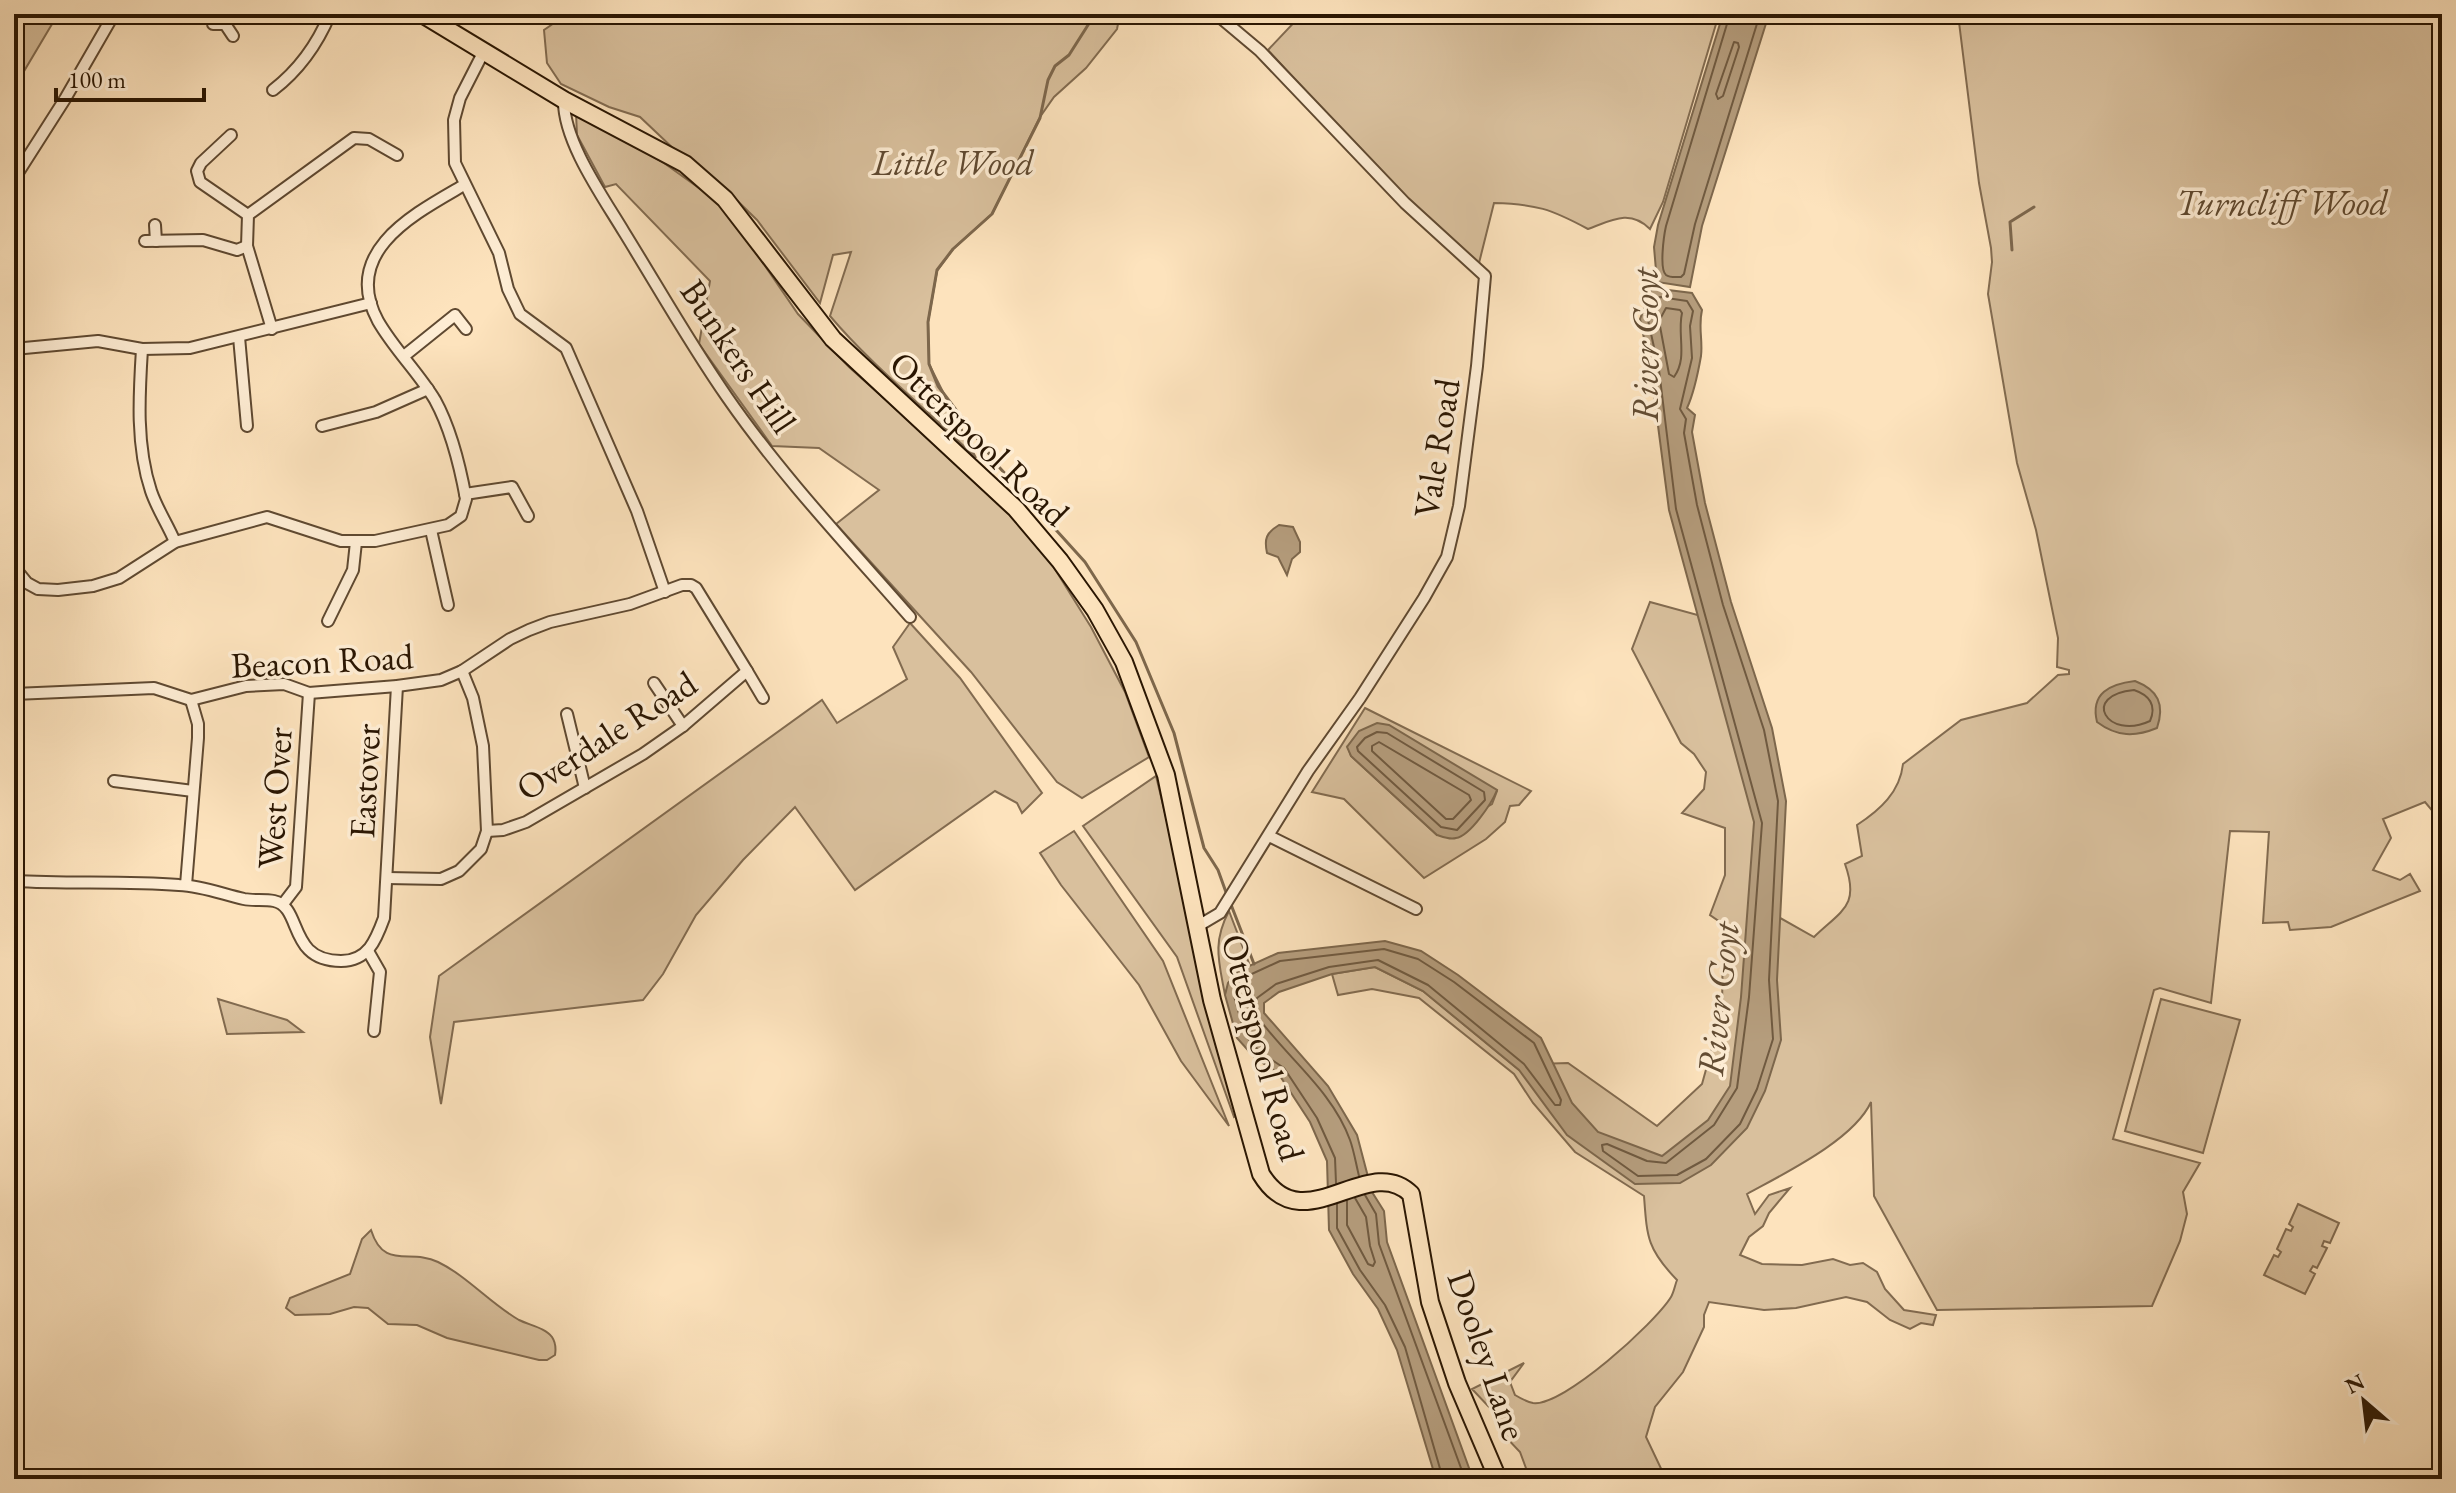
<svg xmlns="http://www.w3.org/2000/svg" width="2456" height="1493" viewBox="0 0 2456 1493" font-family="'EB Garamond',serif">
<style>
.green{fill:#d9c09d;stroke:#826b50;stroke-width:2;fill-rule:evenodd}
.water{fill:#b59d7d;stroke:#7d674c;stroke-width:2}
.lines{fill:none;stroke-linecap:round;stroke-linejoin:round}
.shore{stroke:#705a40;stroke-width:2}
.stream{stroke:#7d674c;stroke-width:3}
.minor-casing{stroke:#5f4931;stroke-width:14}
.primary-casing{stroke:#2a1602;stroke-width:20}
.minor{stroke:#feedd4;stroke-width:10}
.primary{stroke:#fde3bd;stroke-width:16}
.labels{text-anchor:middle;stroke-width:7;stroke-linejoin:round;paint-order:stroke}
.park-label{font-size:36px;font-style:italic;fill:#5f4930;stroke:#feedd4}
.street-label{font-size:36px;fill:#2a1602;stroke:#feedd4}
.water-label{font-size:38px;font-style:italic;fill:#624c33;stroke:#feedd4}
</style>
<rect width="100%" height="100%" fill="#fde3bd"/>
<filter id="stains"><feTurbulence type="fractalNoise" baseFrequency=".0025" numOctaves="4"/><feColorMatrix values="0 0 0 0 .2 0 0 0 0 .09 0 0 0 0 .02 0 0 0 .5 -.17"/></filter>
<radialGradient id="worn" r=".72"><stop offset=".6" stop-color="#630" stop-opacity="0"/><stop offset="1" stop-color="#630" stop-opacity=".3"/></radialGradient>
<g class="green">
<path d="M 14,14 L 58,14 L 14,88 Z"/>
<path d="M 558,14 L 1120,14 L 1117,29 L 1086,68 L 1054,97 L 1040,117 L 992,214 L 953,249 L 937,271 L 928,322 L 929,364 L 976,458 C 928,410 874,368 830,316 L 851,252 L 833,255 L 820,303 L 757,220 L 715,179 L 677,152 L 640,117 L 609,107 L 561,84 L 547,63 L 544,30 L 557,21 Z"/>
<path d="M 1302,14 L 1719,14 L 1663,202 L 1650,229 C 1630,209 1612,220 1588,229 C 1551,209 1536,204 1494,203 L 1479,263 L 1475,262 L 1390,183 L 1268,50 Z"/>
<path d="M 1958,14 L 2442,14 L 2442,817 L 2435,814 L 2425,802 L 2383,819 L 2391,838 L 2373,870 L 2400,880 L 2410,874 L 2420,891 L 2331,927 L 2290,930 L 2288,922 L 2263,923 L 2269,832 L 2230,831 L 2211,1003 L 2160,988 L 2154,990 L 2113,1139 L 2200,1163 L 2183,1192 L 2187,1214 L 2180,1241 L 2152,1306 L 1937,1310 L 1874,1196 L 1871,1102 C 1854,1140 1783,1174 1747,1194 L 1755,1214 L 1769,1195 L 1790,1188 L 1769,1213 L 1763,1226 L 1749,1237 L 1740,1255 L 1762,1264 L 1802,1265 L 1833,1259 L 1850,1265 L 1863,1263 L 1877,1272 L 1885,1289 L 1904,1310 L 1936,1315 L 1933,1325 L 1921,1323 L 1910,1329 L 1890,1320 L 1867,1302 L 1846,1297 L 1796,1308 L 1764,1310 L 1709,1302 L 1704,1315 L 1704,1327 L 1683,1372 L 1655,1407 L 1646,1437 L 1666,1479 L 1530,1479 L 1520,1452 L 1502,1433 L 1491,1409 L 1472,1389 L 1524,1363 L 1510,1382 L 1515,1395 C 1520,1398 1527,1402 1533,1403 C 1563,1407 1655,1323 1671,1297 C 1674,1292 1675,1285 1677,1280 C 1647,1249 1647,1237 1644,1196 L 1575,1152 L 1533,1103 L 1514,1074 L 1419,998 L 1372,989 L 1338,995 L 1332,974 L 1375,967 L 1423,991 L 1519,1070 L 1537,1064 L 1568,1063 L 1657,1126 L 1702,1084 L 1722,1012 L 1723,924 L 1710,915 L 1725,875 L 1725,828 L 1682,813 L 1704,789 L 1706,772 L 1694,754 L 1681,743 L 1632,649 L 1650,602 L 1716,620 L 1739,682 L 1766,910 L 1814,937 C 1842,910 1860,906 1845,864 L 1862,856 L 1857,825 C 1880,810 1900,792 1903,764 L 1961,720 L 2027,703 L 2058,675 L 2069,674 L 2069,670 L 2057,667 L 2058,638 L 2036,530 L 2017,463 L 1988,294 L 1992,262 L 1991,248 L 1979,183 Z"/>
<path d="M 576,113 L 664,163 L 724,206 L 798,314 L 849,367 L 1002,504 L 1043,550 L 1091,627 L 1125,692 L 1149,757 L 1082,798 L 1057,782 L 971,672 L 836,524 L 879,490 L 819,448 L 772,446 L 699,344 L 710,281 L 616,184 L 605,187 L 577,135 Z"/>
<path d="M 910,623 L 960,678 L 1042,793 L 1022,813 L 1017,803 L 995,791 L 855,890 L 795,807 L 743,860 L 696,915 L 663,974 L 643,1000 L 454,1022 L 441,1104 L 430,1037 L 439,976 L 822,700 L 837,723 L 907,679 L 893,647 Z"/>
<path d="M 1365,708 L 1531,791 L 1519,805 L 1510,806 L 1505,822 L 1486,839 L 1424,878 L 1344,799 L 1312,792 ZM 1348,747 L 1496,790 L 1497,791 L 1492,804 L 1437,835 L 1351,756 Z"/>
<path d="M 1156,776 L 1238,1114 L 1234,1117 L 1177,957 L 1083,826 Z"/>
<path d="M 1074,831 L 1163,961 L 1229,1126 L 1181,1061 L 1139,985 L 1061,885 L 1040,853 Z"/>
<path d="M 1229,911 L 1250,966 C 1236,972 1229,980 1225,995 C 1219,962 1212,943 1229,911 Z"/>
<path d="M 218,999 L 287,1020 L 303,1032 L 227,1034 Z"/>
<path d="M 2161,999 L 2240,1020 L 2203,1153 L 2125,1131 Z"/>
<path d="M 2298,1204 L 2339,1223 L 2330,1243 L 2324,1241 L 2322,1246 L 2327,1248 L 2317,1268 L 2313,1266 L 2310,1271 L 2315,1274 L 2305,1294 L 2264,1275 L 2274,1255 L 2278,1257 L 2281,1252 L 2277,1249 L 2286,1229 L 2291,1231 L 2293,1227 L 2289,1224 Z"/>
<path d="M 371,1230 C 384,1271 410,1248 438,1262 C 467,1276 491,1304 519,1320 C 529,1325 546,1328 552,1337 C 556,1343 556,1349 555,1355 L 547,1360 L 539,1360 L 447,1338 L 417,1325 L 388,1324 L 368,1308 L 354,1307 L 330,1314 L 295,1315 L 286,1308 L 290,1298 L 350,1274 L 362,1239 Z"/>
</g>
<g class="water">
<path d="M 1723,14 L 1769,14 L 1702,226 L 1690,287 L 1657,282 L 1654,247 L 1658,225 Z"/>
<path d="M 1652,288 L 1692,293 L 1702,310 C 1698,327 1703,340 1701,356 C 1698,373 1694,393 1687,408 L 1695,415 L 1692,432 L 1705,503 L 1731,602 L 1772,728 L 1786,801 L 1777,980 L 1781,1040 L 1765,1091 L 1747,1128 L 1711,1165 L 1680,1183 L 1635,1184 L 1567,1135 L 1519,1070 L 1423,991 L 1375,967 L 1332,974 L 1279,992 L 1264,1003 L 1264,1013 L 1328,1086 L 1357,1135 L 1372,1192 L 1384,1211 L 1387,1242 L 1473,1479 L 1436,1479 L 1397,1350 L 1378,1309 L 1353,1274 L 1329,1230 L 1327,1161 L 1310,1122 L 1278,1073 L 1255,1058 L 1237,1038 L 1225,995 L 1228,983 L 1238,971 L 1278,953 L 1385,941 L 1421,951 L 1458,975 L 1541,1038 L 1572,1103 L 1598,1132 L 1662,1156 L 1708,1120 L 1730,1086 L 1741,997 L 1754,822 L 1669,510 L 1651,372 L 1640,319 Z"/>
<path d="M 1279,525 L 1293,527 L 1300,542 L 1300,552 L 1292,559 L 1287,575 L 1278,557 L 1267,553 C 1264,539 1266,533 1279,525 Z"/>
<path d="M 2135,681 C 2158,690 2165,704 2157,728 C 2135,737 2117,737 2097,722 C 2090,693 2110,684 2135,681 Z"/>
<path d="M 1377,723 L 1389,725 L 1497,790 C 1492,803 1470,836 1456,838 C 1450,840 1443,837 1437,835 L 1351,756 L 1347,747 L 1359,731 Z"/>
</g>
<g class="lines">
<g class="shore">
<path d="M 1730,14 L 1666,226 C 1664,235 1659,269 1666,275 C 1670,278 1676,277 1681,277 L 1684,274 L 1695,224 L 1760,14"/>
<path d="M 1734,42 L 1738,43 L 1739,47 L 1723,96 L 1718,99 L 1716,94 Z"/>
<path d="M 1660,297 L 1687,301 L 1693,311 L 1690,326 L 1692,358 L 1680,409 L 1686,419 L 1684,433 L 1697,505 L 1723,605 L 1764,730 L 1778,801 L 1769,980 L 1773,1039 L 1757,1089 L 1740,1124 L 1706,1159 L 1677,1175 L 1638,1176 L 1603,1151 L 1602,1145 L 1607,1144 L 1647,1161 L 1666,1163 L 1714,1125 L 1737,1088 L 1749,997 L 1762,823 L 1676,509 L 1659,370 L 1648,320 L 1656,299 Z"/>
<path d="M 1666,308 L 1680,310 L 1682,313 C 1677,335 1688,358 1674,377 L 1669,374 L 1659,321 Z"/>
<path d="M 2134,690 C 2149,695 2157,705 2150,721 C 2107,741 2080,695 2134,690 Z"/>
<path d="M 1377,732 L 1387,733 L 1484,792 L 1485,800 L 1457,830 L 1441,827 L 1358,751 L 1357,747 L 1365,738 Z"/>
<path d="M 1379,742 L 1469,795 L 1471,800 L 1453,819 L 1446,819 L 1372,751 L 1372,746 Z"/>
<path d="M 1336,1183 L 1335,1158 L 1317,1118 L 1284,1068 L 1260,1052 L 1245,1035 L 1234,996 L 1236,987 L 1243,978 L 1280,961 L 1384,949 L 1418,959 L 1454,982 L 1534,1043 L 1561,1100 L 1560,1105 L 1555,1105 L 1524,1064 L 1428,985 L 1378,960 L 1329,967 L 1276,984 L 1257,998 L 1257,1016 C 1286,1057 1332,1090 1350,1140 C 1354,1151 1356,1164 1359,1176"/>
<path d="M 1365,1195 L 1376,1214 L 1379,1244 L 1465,1479"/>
<path d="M 1347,1201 L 1347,1225 L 1368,1264 L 1373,1266 L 1375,1262 L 1370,1246 L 1366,1217 L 1355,1198"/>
<path d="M 1337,1204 L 1337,1228 L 1360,1270 L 1385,1305 L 1405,1347 L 1443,1479"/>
</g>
<g class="stream">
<path d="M 1095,14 L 1069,55 L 1055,66 L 1048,80 L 1040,118 L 992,214 L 953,249 L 937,270 L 928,322 L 929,364 L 938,386 L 999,467 L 1085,562 L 1136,642 L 1174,733 L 1204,848 L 1218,870 L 1227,895"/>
<path d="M 2012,250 L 2010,222 L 2034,207"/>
<path d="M 1230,902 L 1254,964"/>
</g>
<defs>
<g id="minor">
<path d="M 213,24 L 225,24 L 233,36"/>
<path d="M 484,51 L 460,98 L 454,120 L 455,163 L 499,253 L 508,289 L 520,314 L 566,348 L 637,511 L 665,592"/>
<path d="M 273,90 C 299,70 317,45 330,14"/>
<path d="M 564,100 C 563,141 603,197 624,232 C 658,287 690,344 727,397 C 781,475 848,546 910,617"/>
<path d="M 231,135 L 201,163 L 197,171 L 200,182 L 248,215"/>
<path d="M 14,179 L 65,99 L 114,14"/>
<path d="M 155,225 L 156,241"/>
<path d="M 145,241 L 203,240 L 237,250 L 247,246"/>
<path d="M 272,329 L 247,246 L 248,215 L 354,138 L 369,139 L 397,155"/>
<path d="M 239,337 L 247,426"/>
<path d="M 14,349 L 98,341 L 142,349 L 190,348 L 371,303"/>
<path d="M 142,349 C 139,396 136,446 151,491 C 157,509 168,525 175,542"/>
<path d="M 404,356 L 455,315 L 466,329"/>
<path d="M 322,426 L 376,412 L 428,389"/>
<path d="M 465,494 L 512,487 L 528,516"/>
<path d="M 431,530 L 448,605"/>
<path d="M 14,567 L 27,583 L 38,589 L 58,590 L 93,586 L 119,578 L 175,542 L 267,517 L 341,541 L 375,541 L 448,525 L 461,516 L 466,499 C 460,466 451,429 435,400 C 418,372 394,349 378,321 C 340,251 416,213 464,185"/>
<path d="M 328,621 L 353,570 L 356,542"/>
<path d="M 747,671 L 763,698"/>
<path d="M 654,683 L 683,726"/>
<path d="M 14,694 L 154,688 L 191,700 L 246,686 L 284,684 L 309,693 L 397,686 L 441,680 L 462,671 L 510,639 L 529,630 L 550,622 L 630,604 L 682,585 L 691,585 L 696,588 L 747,671 L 683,726 L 643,754 L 526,822 L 503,830 L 487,831"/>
<path d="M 567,714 L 585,788"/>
<path d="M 14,780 L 17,779"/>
<path d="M 114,781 L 193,791"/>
<path d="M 1269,836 L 1416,909"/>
<path d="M 387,878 L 441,879 L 459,871 L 481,849 L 487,831 L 483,746 L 473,698 L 462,671"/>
<path d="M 14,881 C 69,884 124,881 179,885 C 202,886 222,894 244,899 C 254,901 264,899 274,901 C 303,907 287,961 341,961 C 368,961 376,940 384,918 L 397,686"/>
<path d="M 186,885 L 198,738 L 198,724 L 191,700"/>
<path d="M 283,904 L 296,887 L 309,693"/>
<path d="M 1198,926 L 1220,913 L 1308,771 L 1360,698 L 1424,598 L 1447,557 L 1459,506 L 1477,366 L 1485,276 L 1405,203 L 1260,51 L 1216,14"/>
<path d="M 368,951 L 380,972 L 374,1031"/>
<path d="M 2442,1065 L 2438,1132 L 2442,1160"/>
</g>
<path id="primary" d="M 422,14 L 564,100 L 685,164 L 725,199 L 833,339 L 1016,509 L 1060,561 L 1095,610 L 1124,662 L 1166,775 L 1212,1000 L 1261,1174 C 1303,1244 1368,1151 1411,1194 L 1430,1302 L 1457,1383 L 1498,1479"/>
</defs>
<use href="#minor" class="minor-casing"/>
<use href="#primary" class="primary-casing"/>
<use href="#minor" class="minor"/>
<use href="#primary" class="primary"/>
</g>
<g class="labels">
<g class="park-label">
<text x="953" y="175">Little Wood</text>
<text x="2282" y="215">Turncliff Wood</text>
</g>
<g class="street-label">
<text transform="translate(739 356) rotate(56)" y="13">Bunkers Hill</text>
<text transform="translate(980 438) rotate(44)" y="13">Otterspool Road</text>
<text transform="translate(1436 448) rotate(-81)" y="13">Vale Road</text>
<text transform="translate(322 660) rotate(-3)" y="13">Beacon Road</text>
<text transform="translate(606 735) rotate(-33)" y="13">Overdale Road</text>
<text transform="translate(364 781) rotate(-87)" y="13">Eastover</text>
<text transform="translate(274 798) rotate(-86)" y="13">West Over</text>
<text transform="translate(1264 1047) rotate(75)" y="13">Otterspool Road</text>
<text transform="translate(1488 1355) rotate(71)" y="13">Dooley Lane</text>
</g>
<g class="water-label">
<text transform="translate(1645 345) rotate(-90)" y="13">River Goyt</text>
<text transform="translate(1718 999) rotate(-84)" y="13">River Goyt</text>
</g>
</g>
<rect width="2456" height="1493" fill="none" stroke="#fde3bd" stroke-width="48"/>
<rect x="16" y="16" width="2424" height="1461" fill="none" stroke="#2a1602" stroke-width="4"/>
<rect x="24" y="24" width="2408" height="1445" fill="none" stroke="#2a1602" stroke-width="2"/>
<g transform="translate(2364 1401) rotate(332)" stroke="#feedd4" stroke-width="6" paint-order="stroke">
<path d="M0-6L14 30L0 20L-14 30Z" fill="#2a1602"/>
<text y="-12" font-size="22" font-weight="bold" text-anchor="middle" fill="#2a1602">N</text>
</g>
<path d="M56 88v12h148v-12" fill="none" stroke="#2a1602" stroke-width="4"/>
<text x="68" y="88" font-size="24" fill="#2a1602" stroke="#feedd4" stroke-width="6" paint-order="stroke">100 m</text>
<rect width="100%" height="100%" filter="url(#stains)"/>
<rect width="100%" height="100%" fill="url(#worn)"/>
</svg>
